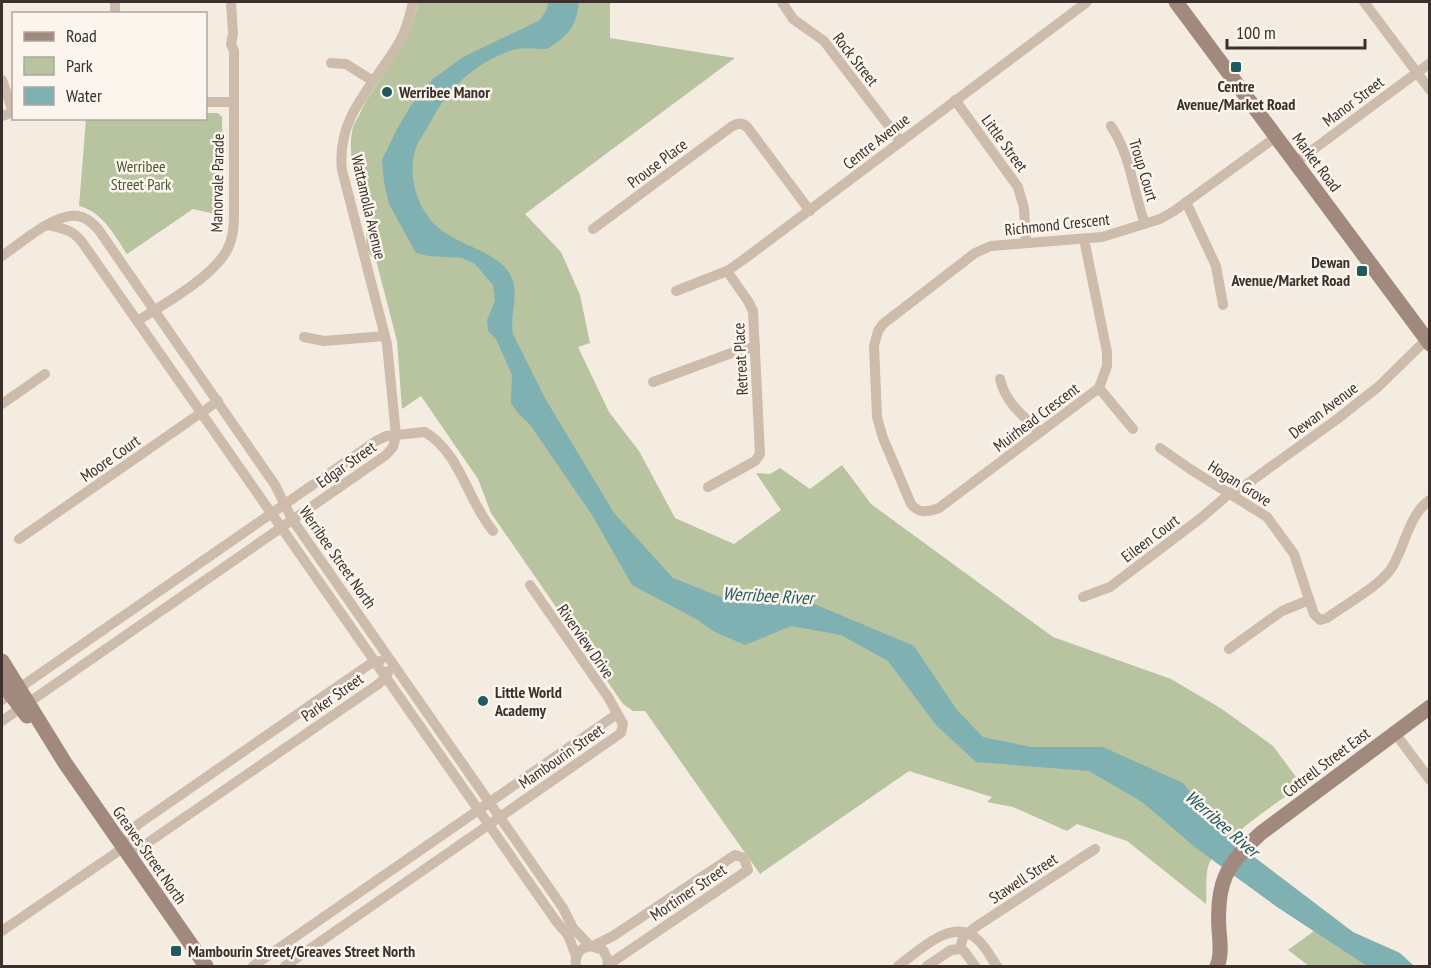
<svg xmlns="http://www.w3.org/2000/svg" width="1431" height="968" viewBox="0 0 1431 968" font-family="'PT Sans Narrow',sans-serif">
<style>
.green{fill:#b8c4a0}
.water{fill:#7fb0b2}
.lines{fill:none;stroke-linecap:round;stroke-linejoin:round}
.street{stroke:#cdbbac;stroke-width:10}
.secondary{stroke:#a18a7d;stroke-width:15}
.poi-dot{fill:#1f5a5e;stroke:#fbf5ee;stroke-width:2}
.labels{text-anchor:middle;stroke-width:5;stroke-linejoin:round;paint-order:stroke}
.street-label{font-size:16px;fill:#3b302b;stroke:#fbf5ee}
.poi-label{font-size:16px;font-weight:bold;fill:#3b302b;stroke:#fbf5ee;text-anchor:start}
.park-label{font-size:16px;fill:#4a5a2e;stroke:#fbf5ee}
.water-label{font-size:18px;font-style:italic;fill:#1f5a5e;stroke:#fbf5ee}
</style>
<rect width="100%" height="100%" fill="#f4ebe1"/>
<g class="green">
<path d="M 418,2 L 610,2 L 610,38 L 735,58 L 525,214 L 561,252 L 580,295 L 590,343 L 578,347 L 609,412 L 639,451 L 675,518 L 734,544 L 781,510 L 756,473 L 770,474 L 780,468 L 810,489 L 842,465 L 871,504 L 1053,637 L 1171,679 L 1222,709 L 1273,746 L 1302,785 C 1281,800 1214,844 1208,867 C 1205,878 1207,893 1206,904 L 1127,841 L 1077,824 L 1067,831 L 1013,807 L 987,802 L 992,797 L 909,771 L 760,874 L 645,711 L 633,711 L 623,704 L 491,513 L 478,479 L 421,396 L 402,409 L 397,341 L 376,260 C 362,252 368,235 366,222 C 361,190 345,161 353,127 C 355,121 359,117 361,111 C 365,101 372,92 378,83 C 395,58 413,33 418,2 Z"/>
<path d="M 206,113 L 218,113 L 222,117 L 224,216 L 193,209 L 127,254 C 114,235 103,212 79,206 L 86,119 L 206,118 Z"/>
<path d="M 1314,931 L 1362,961 L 1367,966 L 1309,966 L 1288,950 Z"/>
</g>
<path class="water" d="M 548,2 L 579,2 C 576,27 569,35 547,49 C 534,49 519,46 507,52 C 471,66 446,91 429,125 C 425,132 420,138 417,145 C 408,167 413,196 427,215 C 447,246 496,247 511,276 C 520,296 509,315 513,334 L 546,400 L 614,513 L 673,578 L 726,599 L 812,603 L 914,646 L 957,710 L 983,737 L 1031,747 L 1103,747 L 1183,783 L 1225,835 L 1353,932 L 1400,953 L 1414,966 L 1367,966 L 1277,907 L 1196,848 L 1142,802 L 1089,771 L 976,762 L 936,725 L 888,661 L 841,635 L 791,626 L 745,645 L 715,632 L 696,619 L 632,585 L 592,515 L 531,426 L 518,413 L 511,403 L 512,375 L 496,339 L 488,331 L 487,320 L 495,301 L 493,285 L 475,264 L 462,258 L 428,256 L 416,253 L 389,204 L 384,182 L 382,160 L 396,131 L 411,105 L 433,79 L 463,57 L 540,20 L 547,9 Z"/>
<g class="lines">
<g class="street">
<path d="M 115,2 L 115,14"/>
<path d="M 782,2 L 793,19 L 824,41 L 901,142"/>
<path d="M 1364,2 L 1430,90"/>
<path d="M 331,63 L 346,64 L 373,81"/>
<path d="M 2,80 L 13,112"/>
<path d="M 955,100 L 1018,187 L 1024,208 L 1026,242"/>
<path d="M 206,102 L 233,102"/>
<path d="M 2,116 L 14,112"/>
<path d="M 1111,126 C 1131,156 1133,191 1145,224"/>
<path d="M 1295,163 L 1430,63"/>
<path d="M 1186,202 L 1216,266 L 1223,305"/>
<path d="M 48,225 C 62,228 73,230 82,242 L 556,921 L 568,935 L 576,956"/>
<path d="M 593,229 L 731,127 C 737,123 743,122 748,128 L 810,211"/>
<path d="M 1084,239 L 1107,352 L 1107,366 L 1099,388 L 939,508 C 928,512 919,514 911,504 L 883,438 L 877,417 L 874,346 L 878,331 L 883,324 L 975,253 L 991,246 L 1102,237 L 1160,219 L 1174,211 L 1276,137"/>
<path d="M 2,256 C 20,244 55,212 78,216 C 86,217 92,223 98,229 L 275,485 L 292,519 L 563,908 L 573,928 L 590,946"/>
<path d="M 676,291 L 727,271 L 743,260 L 1087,2"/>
<path d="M 137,321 C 163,305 215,276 228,248 C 233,238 234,227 234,216 L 234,51 L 231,44 L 233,34 L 231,2"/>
<path d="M 304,337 L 324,341 L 385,336"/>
<path d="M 1000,379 C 1005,402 1023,416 1040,432"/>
<path d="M 653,382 L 737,351 L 755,347"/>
<path d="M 1099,388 L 1133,429"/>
<path d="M 2,404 L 45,374"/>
<path d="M 1160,448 L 1190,469 L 1267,517 L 1294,554 L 1314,614 L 1320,620 L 1327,618 C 1346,604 1377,588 1391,569 C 1405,548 1408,515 1430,500"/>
<path d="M 708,487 L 755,461 L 760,454 L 753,311 L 748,301 L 727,271"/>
<path d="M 19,539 L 218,401"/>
<path d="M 1083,597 L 1110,587 L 1201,518 L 1230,493 L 1247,484 L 1336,420 L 1378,387 L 1426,340"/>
<path d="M 1229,649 L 1282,611 L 1309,600"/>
<path d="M 2,700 L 376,441 L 386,436 L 425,432 C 461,454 467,500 493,531"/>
<path d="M 2,721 L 386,455 L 393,447 L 396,435 L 387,344 L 342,170 C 336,115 375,85 400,41 C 407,29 410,15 413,2"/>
<path d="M 1395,733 L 1430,780"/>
<path d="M 123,848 L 136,849 L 146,844 L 377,685 L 387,677 L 388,671"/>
<path d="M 2,931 L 123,848 L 137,825 L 370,664 L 380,661"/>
<path d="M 593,946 L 613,936 L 735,855 L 744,858 L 748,870 L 608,965"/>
<path d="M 960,949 L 963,937 L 977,926 L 1095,849"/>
<path d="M 960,949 L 964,951 L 975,966"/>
<path d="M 253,966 L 617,714"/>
<path d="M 285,966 L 621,733 L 623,724 L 608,697 L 530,585"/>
<path d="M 576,966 C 574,956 579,948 590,946 L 603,950 L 608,960 L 607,966"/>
<path d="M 898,966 C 918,952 953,915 978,940 C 986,947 991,958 997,966"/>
<path d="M 927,966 L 951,950 L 960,949"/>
</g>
<g class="secondary">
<path d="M 1176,2 L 1430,344"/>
<path d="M 2,661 L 65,763 L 206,966"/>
<path d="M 2,683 L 27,716"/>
<path d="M 1217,966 C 1222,956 1220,942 1219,930 C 1216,882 1226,865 1261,833 L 1430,707"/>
</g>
</g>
<g class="poi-dot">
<rect x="1230" y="61" width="12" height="12" rx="3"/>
<circle cx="387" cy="92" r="6"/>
<rect x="1356" y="265" width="12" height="12" rx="3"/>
<circle cx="483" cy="701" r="6"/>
<rect x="170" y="945" width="12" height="12" rx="3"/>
</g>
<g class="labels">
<g class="street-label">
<text transform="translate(856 59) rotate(52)" y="6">Rock Street</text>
<text transform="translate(1353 101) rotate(-37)" y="6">Manor Street</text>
<text transform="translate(876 141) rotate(-38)" y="6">Centre Avenue</text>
<text transform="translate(1005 143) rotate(54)" y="6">Little Street</text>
<text transform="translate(1317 162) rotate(53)" y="6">Market Road</text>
<text transform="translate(657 163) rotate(-37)" y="6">Prouse Place</text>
<text transform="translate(1144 170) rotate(73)" y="6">Troup Court</text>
<text transform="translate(217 183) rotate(-89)" y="6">Manorvale Parade</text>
<text transform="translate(369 207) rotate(77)" y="6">Wattamolla Avenue</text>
<text transform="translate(1057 224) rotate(-6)" y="6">Richmond Crescent</text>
<text transform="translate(740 359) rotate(-93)" y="6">Retreat Place</text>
<text transform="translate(1323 410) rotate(-37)" y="6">Dewan Avenue</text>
<text transform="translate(1036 417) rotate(-37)" y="6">Muirhead Crescent</text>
<text transform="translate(110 458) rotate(-35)" y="6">Moore Court</text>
<text transform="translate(346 464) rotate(-35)" y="6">Edgar Street</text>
<text transform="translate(1240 483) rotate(32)" y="6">Hogan Grove</text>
<text transform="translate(1150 538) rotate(-37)" y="6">Eileen Court</text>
<text transform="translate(338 557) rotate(55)" y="6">Werribee Street North</text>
<text transform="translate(586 641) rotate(55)" y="6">Riverview Drive</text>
<text transform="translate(332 697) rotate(-35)" y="6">Parker Street</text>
<text transform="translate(561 756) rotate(-35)" y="6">Mambourin Street</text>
<text transform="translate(1326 762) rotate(-37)" y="6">Cottrell Street East</text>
<text transform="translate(150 855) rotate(55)" y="6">Greaves Street North</text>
<text transform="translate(1023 878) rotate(-33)" y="6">Stawell Street</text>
<text transform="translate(688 892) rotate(-34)" y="6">Mortimer Street</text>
</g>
<g class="poi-label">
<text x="1236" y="92" text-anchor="middle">Centre<tspan x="1236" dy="18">Avenue/Market Road</tspan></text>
<text x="399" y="98">Werribee Manor</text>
<text x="1350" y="268" text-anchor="end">Dewan<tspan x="1350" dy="18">Avenue/Market Road</tspan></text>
<text x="495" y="698">Little World<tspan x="495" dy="18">Academy</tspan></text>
<text x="188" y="957">Mambourin Street/Greaves Street North</text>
</g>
<g class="park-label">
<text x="141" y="172">Werribee<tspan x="141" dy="18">Street Park</tspan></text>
</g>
<g class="water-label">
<text transform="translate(768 596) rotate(3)" y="6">Werribee River</text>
<text transform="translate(1222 824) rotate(41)" y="6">Werribee River</text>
</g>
</g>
<rect width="1431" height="968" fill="none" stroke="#3b302b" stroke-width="6"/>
<rect x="12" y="12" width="195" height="108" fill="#fbf5ee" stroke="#aea6a0" stroke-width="1.5"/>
<rect x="24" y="32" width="30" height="9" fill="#a18a7d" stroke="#aea6a0" stroke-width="1.5"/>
<text x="66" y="42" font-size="18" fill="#3b302b">Road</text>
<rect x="24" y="57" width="30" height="18" fill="#b8c4a0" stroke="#aea6a0" stroke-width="1.5"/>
<text x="66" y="72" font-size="18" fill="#3b302b">Park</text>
<rect x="24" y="87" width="30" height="18" fill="#7fb0b2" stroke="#aea6a0" stroke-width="1.5"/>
<text x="66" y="102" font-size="18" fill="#3b302b">Water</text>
<path d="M1227 39v9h138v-9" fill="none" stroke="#3b302b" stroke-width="3"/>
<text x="1236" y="39" font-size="18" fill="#3b302b" stroke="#fbf5ee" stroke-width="4.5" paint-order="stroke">100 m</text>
</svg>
